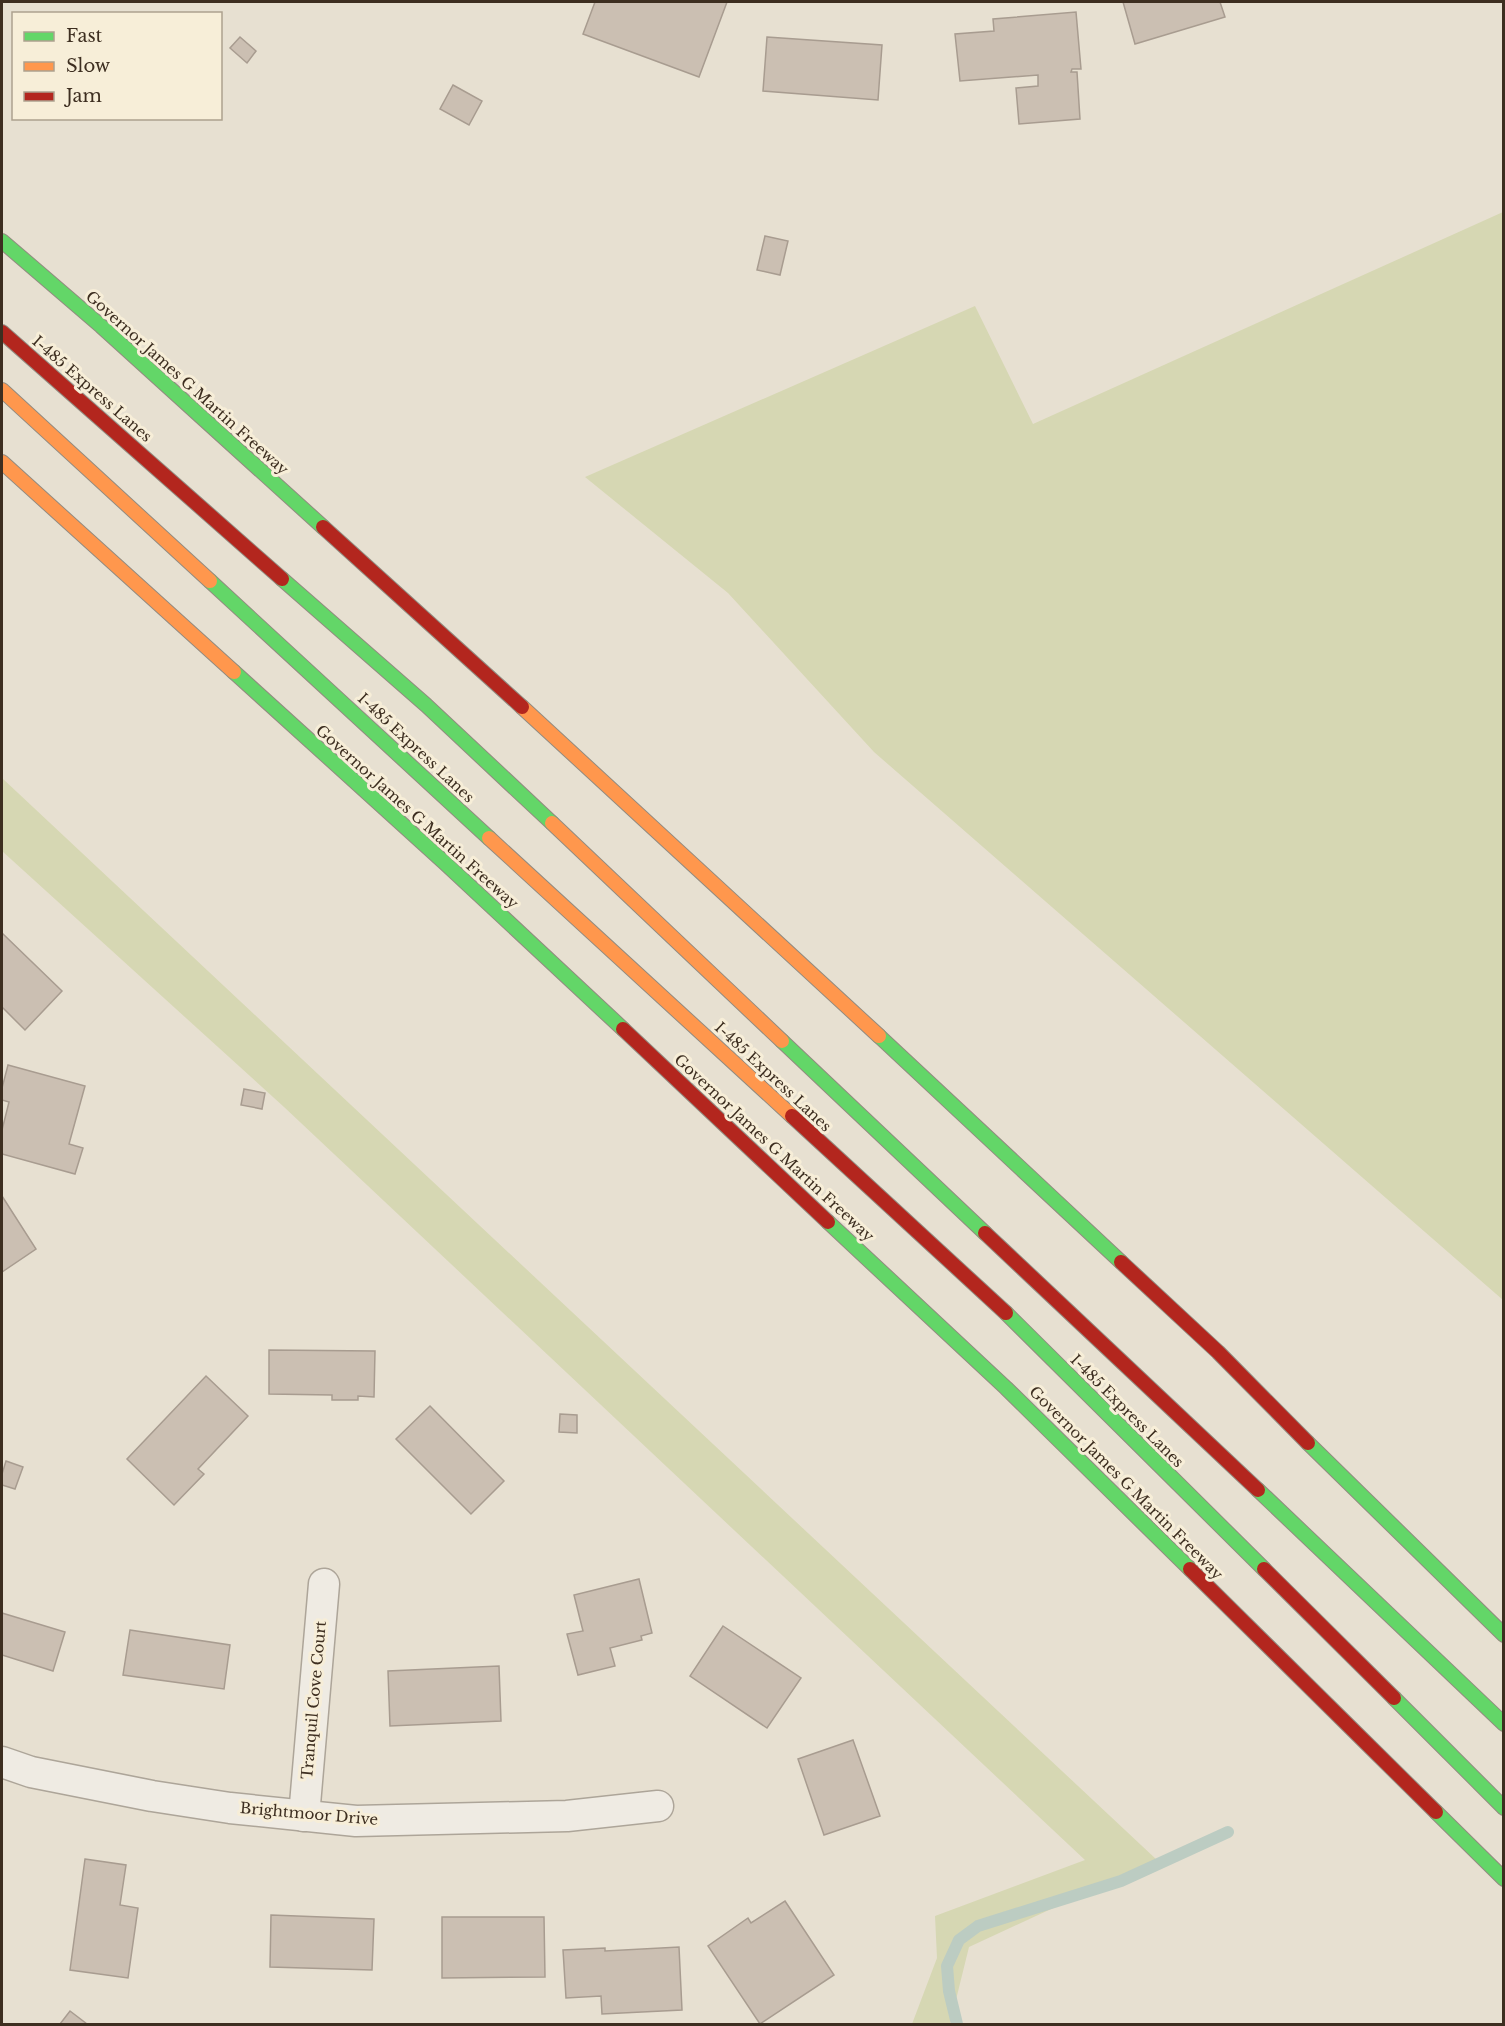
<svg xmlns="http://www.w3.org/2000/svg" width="1505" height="2026" viewBox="0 0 1505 2026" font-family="'Libre Baskerville',serif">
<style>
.green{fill:#d6d7b3}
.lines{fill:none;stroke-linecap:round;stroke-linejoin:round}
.stream{stroke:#bcccc2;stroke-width:12}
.building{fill:#cbbfb2;stroke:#a89c90;stroke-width:1.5}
.street-casing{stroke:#ada599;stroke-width:33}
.fast-casing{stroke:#928b80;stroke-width:16}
.slow-casing{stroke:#928b80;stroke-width:16}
.jam-casing{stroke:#928b80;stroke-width:16}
.street{stroke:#efebe3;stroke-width:30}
.fast{stroke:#63d668;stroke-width:14}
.slow{stroke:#ff974d;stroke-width:14}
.jam{stroke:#b3261e;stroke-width:14}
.labels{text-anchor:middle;stroke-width:6;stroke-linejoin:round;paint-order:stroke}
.street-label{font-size:15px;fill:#3d2e20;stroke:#f7eed8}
</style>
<rect width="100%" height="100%" fill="#e7e0d1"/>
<g class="green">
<path d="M 1503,212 L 1503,1300 L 874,752 L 728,593 L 585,477 L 975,306 L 1033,424 Z"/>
<path d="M 2,778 L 1157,1860 L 969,1947 L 950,2024 L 912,2024 L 937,1958 L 935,1916 L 1085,1860 L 284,1107 L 2,851 Z"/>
</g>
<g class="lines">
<path class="stream" d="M 957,2024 L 949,1991 L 947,1966 L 959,1940 L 978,1926 L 1121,1881 L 1228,1832"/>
</g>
<g class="building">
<path d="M 595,2 L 727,2 L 699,77 L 583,34 Z"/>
<path d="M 1123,2 L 1220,2 L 1225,17 L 1135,44 Z"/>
<path d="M 1076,12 L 1081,69 L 1072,69 L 1071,72 L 1077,72 L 1080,119 L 1019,124 L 1016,88 L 1038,86 L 1038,75 L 960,81 L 955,34 L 994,31 L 993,19 Z"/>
<path d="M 240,37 L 256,51 L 247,63 L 230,48 Z"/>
<path d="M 767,37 L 882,45 L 878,100 L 763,91 Z"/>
<path d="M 453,85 L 482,101 L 469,125 L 440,109 Z"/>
<path d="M 765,236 L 788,241 L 780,275 L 757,270 Z"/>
<path d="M 2,933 L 62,991 L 25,1030 L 2,1007 Z"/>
<path d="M 8,1065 L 85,1086 L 69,1144 L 83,1148 L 75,1174 L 2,1154 L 2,1130 L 9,1102 L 2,1100 L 2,1088 Z"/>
<path d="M 244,1089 L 265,1093 L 262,1109 L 241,1105 Z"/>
<path d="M 2,1196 L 36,1249 L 2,1272 Z"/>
<path d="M 269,1350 L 375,1351 L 374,1397 L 358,1396 L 358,1400 L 332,1400 L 332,1395 L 269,1394 Z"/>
<path d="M 206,1376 L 248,1416 L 198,1469 L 204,1474 L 174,1505 L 127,1459 Z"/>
<path d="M 430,1406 L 504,1481 L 471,1514 L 396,1439 Z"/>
<path d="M 560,1414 L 577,1415 L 577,1433 L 559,1432 Z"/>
<path d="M 6,1461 L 23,1467 L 15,1489 L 2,1485 L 2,1474 Z"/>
<path d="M 639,1579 L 652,1633 L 641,1636 L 642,1640 L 610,1648 L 615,1666 L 578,1675 L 567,1634 L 583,1631 L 574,1595 Z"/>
<path d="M 2,1613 L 65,1632 L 53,1671 L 2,1655 Z"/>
<path d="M 723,1626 L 801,1678 L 767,1728 L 690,1676 Z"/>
<path d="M 130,1630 L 230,1645 L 224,1689 L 123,1675 Z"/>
<path d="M 499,1666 L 501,1721 L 390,1726 L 388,1671 Z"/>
<path d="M 853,1740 L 880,1816 L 824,1835 L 798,1759 Z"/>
<path d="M 85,1859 L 126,1865 L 120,1905 L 138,1908 L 128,1978 L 70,1970 Z"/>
<path d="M 785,1901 L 834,1975 L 760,2024 L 708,1946 L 748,1918 L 751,1923 Z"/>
<path d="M 271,1915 L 374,1919 L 372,1970 L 270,1967 Z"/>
<path d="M 442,1917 L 544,1917 L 545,1977 L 442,1978 Z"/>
<path d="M 679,1947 L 682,2010 L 602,2014 L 601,1996 L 566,1998 L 563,1950 L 605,1948 L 605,1951 Z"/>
<path d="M 70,2011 L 87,2024 L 60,2024 Z"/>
</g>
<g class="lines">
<defs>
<g id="street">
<path d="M 2,1762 L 31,1772 L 152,1796 L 230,1808 L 356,1821 L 567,1816 L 658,1806"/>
<path d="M 304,1816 L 324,1584"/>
</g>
<g id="fast">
<path d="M 2,241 L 101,326 L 323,527"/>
<path d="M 282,579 L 426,705 L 552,823"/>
<path d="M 210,581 L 489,838"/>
<path d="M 234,672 L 445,863 L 623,1029"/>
<path d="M 879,1036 L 1121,1262"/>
<path d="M 782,1041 L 985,1233"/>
<path d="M 828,1222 L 1006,1388 L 1190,1569"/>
<path d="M 1006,1313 L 1264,1569"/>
<path d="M 1308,1443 L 1504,1635"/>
<path d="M 1258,1490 L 1504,1724"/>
<path d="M 1394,1698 L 1504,1808"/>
<path d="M 1436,1812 L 1504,1879"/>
</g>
<g id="slow">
<path d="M 2,390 L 210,581"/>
<path d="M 2,462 L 234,672"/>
<path d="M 522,707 L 879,1036"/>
<path d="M 552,823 L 782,1041"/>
<path d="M 489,838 L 792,1116"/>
</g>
<g id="jam">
<path d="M 2,332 L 282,579"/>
<path d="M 323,527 L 522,707"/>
<path d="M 623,1029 L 828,1222"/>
<path d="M 792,1116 L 1006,1313"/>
<path d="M 985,1233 L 1258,1490"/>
<path d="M 1121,1262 L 1218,1352 L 1308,1443"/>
<path d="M 1190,1569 L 1436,1812"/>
<path d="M 1264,1569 L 1394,1698"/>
</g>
</defs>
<use href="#street" class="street-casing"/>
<use href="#fast" class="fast-casing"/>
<use href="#slow" class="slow-casing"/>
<use href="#jam" class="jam-casing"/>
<use href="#street" class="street"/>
<use href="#fast" class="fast"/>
<use href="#slow" class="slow"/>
<use href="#jam" class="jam"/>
</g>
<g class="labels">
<g class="street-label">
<text transform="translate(187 383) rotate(42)" y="5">Governor James G Martin Freeway</text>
<text transform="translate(92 389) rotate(41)" y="5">I-485 Express Lanes</text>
<text transform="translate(416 748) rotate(43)" y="5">I-485 Express Lanes</text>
<text transform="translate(417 817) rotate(42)" y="5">Governor James G Martin Freeway</text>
<text transform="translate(773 1077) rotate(43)" y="5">I-485 Express Lanes</text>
<text transform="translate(774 1148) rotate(43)" y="5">Governor James G Martin Freeway</text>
<text transform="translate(1127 1411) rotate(45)" y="5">I-485 Express Lanes</text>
<text transform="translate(1126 1483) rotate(45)" y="5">Governor James G Martin Freeway</text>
<text transform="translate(314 1700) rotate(-85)" y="5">Tranquil Cove Court</text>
<text transform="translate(309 1814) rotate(5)" y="5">Brightmoor Drive</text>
</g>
</g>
<rect width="1505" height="2026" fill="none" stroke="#3d2e20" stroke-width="6"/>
<rect x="12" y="12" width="210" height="108" fill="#f7eed8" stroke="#ada18e" stroke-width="1.5"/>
<rect x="24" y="32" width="30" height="9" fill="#63d668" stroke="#ada18e" stroke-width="1.5"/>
<text x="66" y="42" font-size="18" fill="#3d2e20">Fast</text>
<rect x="24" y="62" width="30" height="9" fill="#ff974d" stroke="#ada18e" stroke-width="1.5"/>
<text x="66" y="72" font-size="18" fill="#3d2e20">Slow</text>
<rect x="24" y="92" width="30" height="9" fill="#b3261e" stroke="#ada18e" stroke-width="1.5"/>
<text x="66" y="102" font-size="18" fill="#3d2e20">Jam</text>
</svg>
